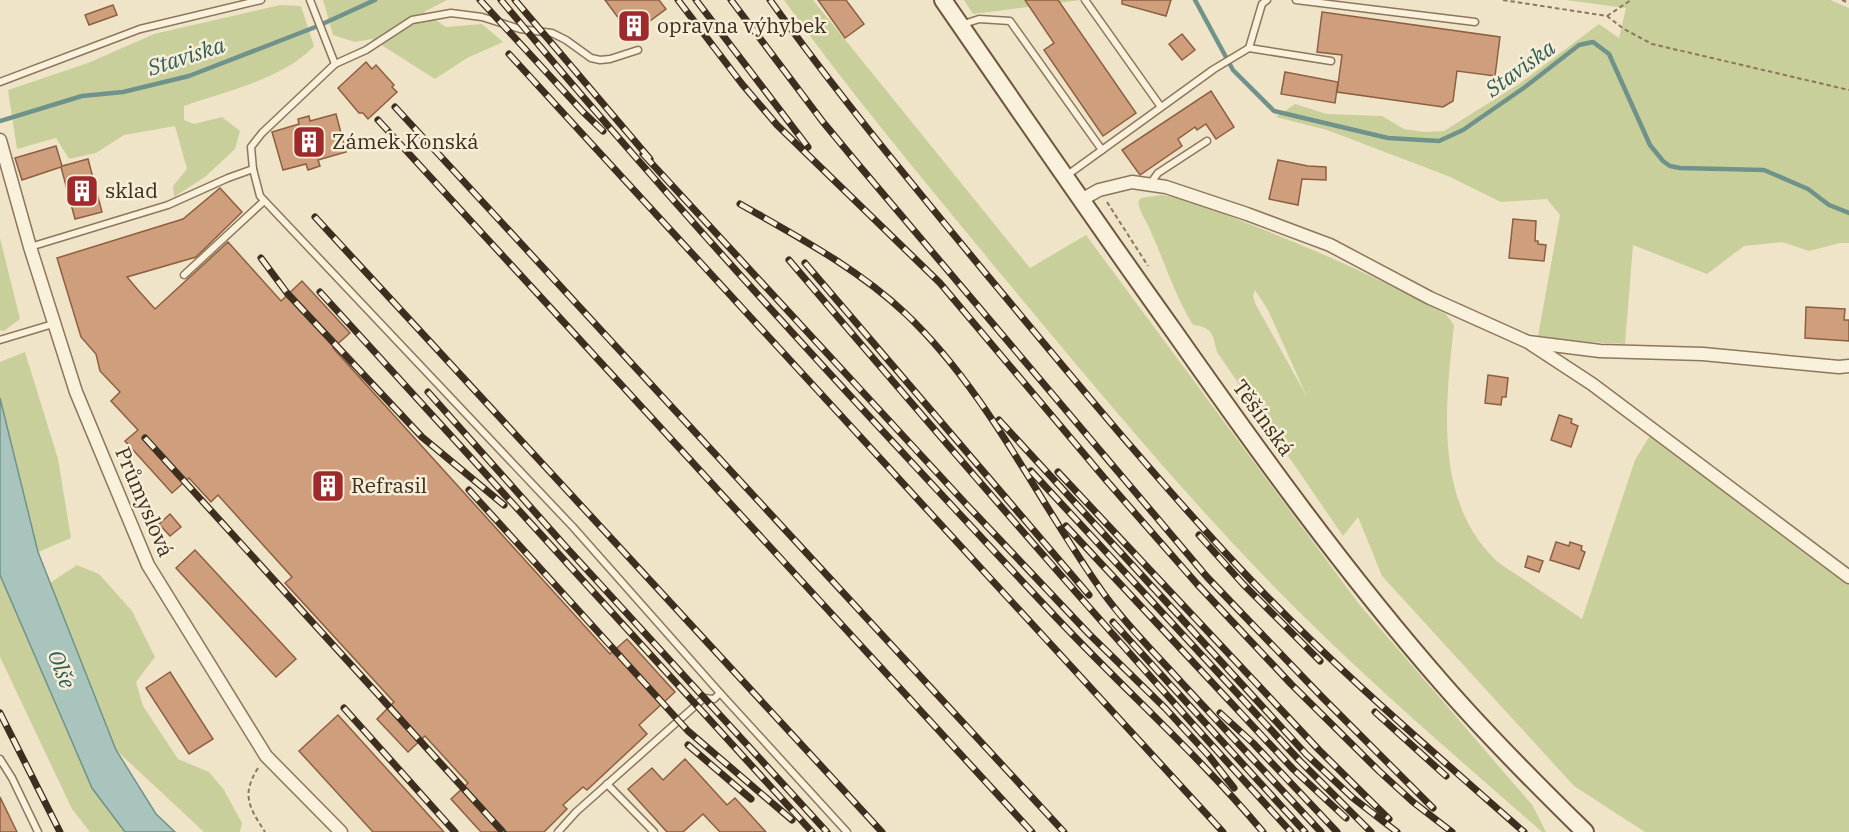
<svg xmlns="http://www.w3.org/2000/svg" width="1849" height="832" viewBox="0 0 1849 832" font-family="'IBM Plex Serif',serif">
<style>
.green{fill:#c9cf9b;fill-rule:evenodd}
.water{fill:#a9c4bc;stroke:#6f938a;stroke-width:1.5}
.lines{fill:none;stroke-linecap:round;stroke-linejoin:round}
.stream{stroke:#6f938a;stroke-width:4.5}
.building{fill:#cf9f7d;stroke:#8d5f41;stroke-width:1.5}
.lane-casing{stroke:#8d765c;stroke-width:9}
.street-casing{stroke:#8d765c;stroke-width:15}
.secondary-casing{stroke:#6f573f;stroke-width:20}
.path{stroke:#8d765c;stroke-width:2;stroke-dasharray:4.5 3;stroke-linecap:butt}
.lane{stroke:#faf1dc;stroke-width:6}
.street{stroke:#faf1dc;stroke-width:12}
.secondary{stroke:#faf1dc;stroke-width:16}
.rail-casing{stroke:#3d2e20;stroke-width:7}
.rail{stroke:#f7eed8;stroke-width:4.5;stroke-dasharray:14;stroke-linecap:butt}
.labels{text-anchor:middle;stroke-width:5;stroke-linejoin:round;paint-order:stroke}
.poi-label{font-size:21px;fill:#3d2e20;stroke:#f7eed8;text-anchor:start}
.street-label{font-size:21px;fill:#3d2e20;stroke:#f7eed8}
.water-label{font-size:22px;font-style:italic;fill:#2f5d5a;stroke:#f7eed8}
</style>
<rect width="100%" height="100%" fill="#f0e4c8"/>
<g class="green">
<path d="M 323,0 L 447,0 L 424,12 L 446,27 L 482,24 L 503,42 L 467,58 L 435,79 L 372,39 L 355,42 L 333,35 Z"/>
<path d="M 784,0 L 813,0 L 1030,268 L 1086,235 L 1359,604 L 1533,806 L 1546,832 L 1542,832 C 1445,747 1348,664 1259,571 C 1166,474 1081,370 995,267 C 923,179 850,93 784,0 Z"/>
<path d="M 964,0 L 1081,0 L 973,14 Z"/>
<path d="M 1565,0 L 1830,0 L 1849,8 L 1849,243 L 1840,243 L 1809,251 L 1782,242 L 1744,246 L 1707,274 L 1633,245 L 1625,344 L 1589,342 L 1538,336 L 1560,215 L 1547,199 L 1501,202 L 1448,176 L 1327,130 L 1276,117 L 1295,104 L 1327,114 L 1382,116 L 1404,129 L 1424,132 L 1444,131 L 1519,84 L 1599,24 L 1619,38 L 1626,8 Z"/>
<path d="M 280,5 L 301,6 L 314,46 C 284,79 226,91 184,106 L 184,120 L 194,124 L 222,117 L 240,131 L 235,149 L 205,177 L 174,197 L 173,186 L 187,169 L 175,126 L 124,135 L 96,153 L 69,159 L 56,138 L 17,149 L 8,90 L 88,63 L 154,34 Z"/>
<path d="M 1161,195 C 1190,198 1217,211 1244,222 C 1315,249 1380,279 1446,314 L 1454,325 C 1446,400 1434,493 1489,553 C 1497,563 1511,571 1522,578 C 1542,592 1562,605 1582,619 L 1635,460 L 1651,434 L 1849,584 L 1849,832 L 1645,832 L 1574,786 L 1382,576 L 1358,517 L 1343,536 L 1217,352 C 1212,334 1214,328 1193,325 C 1175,296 1165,263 1151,232 C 1147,222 1140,213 1138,202 L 1141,198 ZM 1255,290 L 1268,310 L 1307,397 L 1256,305 L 1253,296 Z"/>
<path d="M 0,238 L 20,319 L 4,331 L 0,330 Z"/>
<path d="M 25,352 L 58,459 L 71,538 L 38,552 L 0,398 L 0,362 Z"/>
<path d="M 77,565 L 99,574 L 132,611 L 155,657 L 136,682 L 143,706 L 178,759 L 209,772 L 224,790 L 242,823 L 240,832 L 204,832 L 116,750 L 50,583 Z"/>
<path d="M 0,575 L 92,788 L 125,832 L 90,832 L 72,809 L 0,657 Z"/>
</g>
<path class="water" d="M 0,398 L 38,552 L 116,750 L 156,814 L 175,832 L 125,832 L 92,788 L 0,575 Z"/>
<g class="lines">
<g class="stream">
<path d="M 1195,0 L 1233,70 L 1274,111 L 1388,138 L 1439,141 L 1463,130 L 1525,87 L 1579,45 L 1593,42 L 1609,54 L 1650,145 L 1663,161 L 1670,166 L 1680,168 L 1764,170 L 1808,189 L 1829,205 L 1849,213"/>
<path d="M 0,121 L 82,96 L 123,92 L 189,76 L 318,26 L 375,0"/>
</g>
</g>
<g class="building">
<path d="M 605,0 L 659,0 L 666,9 L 631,35 Z"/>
<path d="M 818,0 L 846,0 L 864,24 L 845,38 Z"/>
<path d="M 1025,0 L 1058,0 L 1136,113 L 1103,136 L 1044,50 L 1054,43 Z"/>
<path d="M 1122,0 L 1171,0 L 1166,16 L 1122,4 Z"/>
<path d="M 113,5 L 117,15 L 89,25 L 85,15 Z"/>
<path d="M 1322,12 L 1500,37 L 1495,76 L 1457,71 L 1453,101 L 1443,107 L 1337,92 L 1342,55 L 1317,52 Z"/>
<path d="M 1182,34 L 1195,50 L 1182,60 L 1169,44 Z"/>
<path d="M 366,62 L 372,69 L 376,65 L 394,85 L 392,87 L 397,92 L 368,119 L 363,113 L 359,113 L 338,88 Z"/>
<path d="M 1285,72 L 1338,82 L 1335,103 L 1281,94 Z"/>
<path d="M 1211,91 L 1234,127 L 1216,139 L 1206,124 L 1197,130 L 1195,127 L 1178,139 L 1182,146 L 1140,175 L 1122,150 Z"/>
<path d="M 336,114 L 346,152 L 318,160 L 320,166 L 308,170 L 306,164 L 283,170 L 272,132 L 299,124 L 298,119 L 309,116 L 310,121 Z"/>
<path d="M 56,146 L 62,166 L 88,159 L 102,212 L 75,219 L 61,167 L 22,180 L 15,158 Z"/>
<path d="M 1278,160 L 1308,166 L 1326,167 L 1326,180 L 1302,179 L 1298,205 L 1269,199 Z"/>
<path d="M 220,188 L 242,212 L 196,257 L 127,277 L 138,290 L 155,309 L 228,242 L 281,301 L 302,281 L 350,333 L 333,348 L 610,654 L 627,639 L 675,692 L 639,725 L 647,734 L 587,790 L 583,787 L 563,805 L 567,809 L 544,832 L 481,832 L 451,799 L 468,783 L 425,736 L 408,752 L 377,719 L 394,702 L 285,583 L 292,577 L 218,495 L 211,502 L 189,478 L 172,493 L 125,441 L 138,430 L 111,401 L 120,392 L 100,371 L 96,354 L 81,337 L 57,258 L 183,219 Z"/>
<path d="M 1513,219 L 1536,221 L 1535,241 L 1538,241 L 1538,244 L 1546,245 L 1544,261 L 1509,258 Z"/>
<path d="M 1806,307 L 1845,309 L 1844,320 L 1849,320 L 1849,341 L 1805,338 Z"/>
<path d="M 1488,375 L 1508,378 L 1506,397 L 1502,397 L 1501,405 L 1485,403 Z"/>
<path d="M 1559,415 L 1572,419 L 1571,423 L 1578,426 L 1571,447 L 1551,440 Z"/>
<path d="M 170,514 L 181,527 L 170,536 L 159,524 Z"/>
<path d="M 1556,542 L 1569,546 L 1570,542 L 1582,546 L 1581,550 L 1585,552 L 1579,569 L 1550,560 Z"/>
<path d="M 195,550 L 296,659 L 276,677 L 176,568 Z"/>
<path d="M 1528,556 L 1543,561 L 1539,572 L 1525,567 Z"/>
<path d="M 170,672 L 213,739 L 189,754 L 146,688 Z"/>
<path d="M 338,715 L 444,832 L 373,832 L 299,751 Z"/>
<path d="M 685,759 L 727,805 L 735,798 L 766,832 L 720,832 L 703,814 L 683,832 L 667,832 L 628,789 L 652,768 L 663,780 Z"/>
<path d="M 0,797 L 17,832 L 0,832 Z"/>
</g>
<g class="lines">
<defs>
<g id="lane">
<path d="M 310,0 L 335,64 L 262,133 L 251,147 L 253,169 L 260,196 L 573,527 L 720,693 L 847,832"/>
<path d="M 1085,0 L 1161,107"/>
<path d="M 1296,0 L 1475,22"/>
<path d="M 961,25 L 979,19 L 1010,21 L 1102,150"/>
<path d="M 1249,48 L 1262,4 L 1267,0"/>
<path d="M 335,64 L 366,50 L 412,20 L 451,13 L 482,17 L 520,29 L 552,33 L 566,40 L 591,58 L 600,60 L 610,59 L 638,50"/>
<path d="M 0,82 L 140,29 L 261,0"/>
<path d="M 1066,176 L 1214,69 L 1249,48 L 1331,61"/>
<path d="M 1150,184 L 1158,173 L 1207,141"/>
<path d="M 30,247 L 168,205 L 228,178 L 253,169"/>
<path d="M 184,275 L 264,201"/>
<path d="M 0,340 L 53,324"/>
<path d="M 0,759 L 12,778 L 38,832"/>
<path d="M 607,784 L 654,832"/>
<path d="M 558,832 L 576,812 L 704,698 L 714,699 L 720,693"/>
</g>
<g id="street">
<path d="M 0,140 L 30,247 L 76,392 L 148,565 L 266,756 L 341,832"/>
<path d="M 1081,200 L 1099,190 L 1132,182 L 1166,187 L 1247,214 L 1330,245 L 1430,298 L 1528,342 L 1600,351 L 1703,354 L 1839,367 L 1849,366"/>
<path d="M 1531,344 L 1592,384 L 1849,577"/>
</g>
<path id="secondary" d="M 943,0 C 1019,110 1095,221 1173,330 C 1258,451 1345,572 1442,683 C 1487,735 1536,784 1585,832"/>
</defs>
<use href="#lane" class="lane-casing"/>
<use href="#street" class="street-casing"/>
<use href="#secondary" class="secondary-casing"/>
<g class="path">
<path d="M 1503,0 L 1607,16 L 1624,29 L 1652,44 L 1849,90"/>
<path d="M 1842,0 L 1849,3"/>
<path d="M 1607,16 L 1631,0"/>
<path d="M 1107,202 L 1148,266"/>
<path d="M 258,768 C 241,795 249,807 265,832"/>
</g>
<use href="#lane" class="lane"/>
<use href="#street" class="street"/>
<use href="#secondary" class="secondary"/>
<defs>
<g id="rail">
<path d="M 480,0 L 583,112 L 603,131"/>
<path d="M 501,0 C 677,211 864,412 1051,612 C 1120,686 1198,754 1263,832"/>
<path d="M 515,0 L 650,159"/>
<path d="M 678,0 L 742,84 L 777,125 L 940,283 L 1106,480 L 1197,584 L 1291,684 L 1379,771 L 1413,802 L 1452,832"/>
<path d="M 696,0 L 808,147"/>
<path d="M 731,0 L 823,122 L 857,163 L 1207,577 L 1322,697 L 1433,808"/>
<path d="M 770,0 C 838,95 913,185 987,275 C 1073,378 1158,482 1250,579 C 1336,669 1431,750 1524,832"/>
<path d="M 509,54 L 1223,832"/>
<path d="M 395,107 L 1064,832"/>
<path d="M 378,120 L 1032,832"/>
<path d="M 643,154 L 966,504 L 1089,634 L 1165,708 L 1209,756 L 1234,788"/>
<path d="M 740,204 C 798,237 857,268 906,314 C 989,393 1038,502 1104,594 C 1127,626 1156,654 1182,683 C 1228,733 1275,782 1321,832"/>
<path d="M 315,217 L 882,832"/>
<path d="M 261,258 L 287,293 L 422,437 L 504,505"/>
<path d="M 789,260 C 954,453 1119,645 1291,832"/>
<path d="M 805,263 L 1089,595"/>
<path d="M 320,292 L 812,832"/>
<path d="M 428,392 L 566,547 L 827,832"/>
<path d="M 999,420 L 1306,754 L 1353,798 L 1397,832"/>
<path d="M 145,438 L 503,832"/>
<path d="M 1031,471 L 1299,760 L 1371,832"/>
<path d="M 1058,472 L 1319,750 L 1389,819"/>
<path d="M 469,490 L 688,731 L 792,820"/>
<path d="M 1066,526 L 1293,769 L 1346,818"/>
<path d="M 1199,535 L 1243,584 L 1320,661"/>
<path d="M 1113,622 L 1305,832"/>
<path d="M 344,708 L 455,832"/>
<path d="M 1375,712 L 1446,776"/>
<path d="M 0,713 L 60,832"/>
<path d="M 1220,713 L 1253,743 L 1337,832"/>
<path d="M 688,745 L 751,799"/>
</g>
</defs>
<use href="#rail" class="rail-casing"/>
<use href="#rail" class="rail"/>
</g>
<defs>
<symbol id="building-square" viewBox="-11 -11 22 22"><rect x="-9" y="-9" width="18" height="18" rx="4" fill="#9e2a2b" stroke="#f7eed8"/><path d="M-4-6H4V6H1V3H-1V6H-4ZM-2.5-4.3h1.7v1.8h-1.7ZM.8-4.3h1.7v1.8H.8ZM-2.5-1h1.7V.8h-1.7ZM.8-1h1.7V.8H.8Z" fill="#fff"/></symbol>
</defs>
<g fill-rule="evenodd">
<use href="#building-square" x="615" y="7" width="38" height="38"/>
<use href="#building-square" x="290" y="123" width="38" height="38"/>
<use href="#building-square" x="63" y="172" width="38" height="38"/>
<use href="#building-square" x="309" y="467" width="38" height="38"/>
</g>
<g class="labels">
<g class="poi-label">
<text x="657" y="33">opravna výhybek</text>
<text x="332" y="149">Zámek Konská</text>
<text x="105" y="198">sklad</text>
<text x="351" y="493">Refrasil</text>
</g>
<g class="street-label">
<text transform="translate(1263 418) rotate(54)" y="7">Těšínská</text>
<text transform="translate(144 502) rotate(67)" y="7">Průmyslová</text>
</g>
<g class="water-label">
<text transform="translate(186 56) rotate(-18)" y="8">Staviska</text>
<text transform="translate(1520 68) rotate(-36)" y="8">Staviska</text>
<text transform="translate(62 669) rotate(69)" y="8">Olše</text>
</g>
</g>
</svg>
